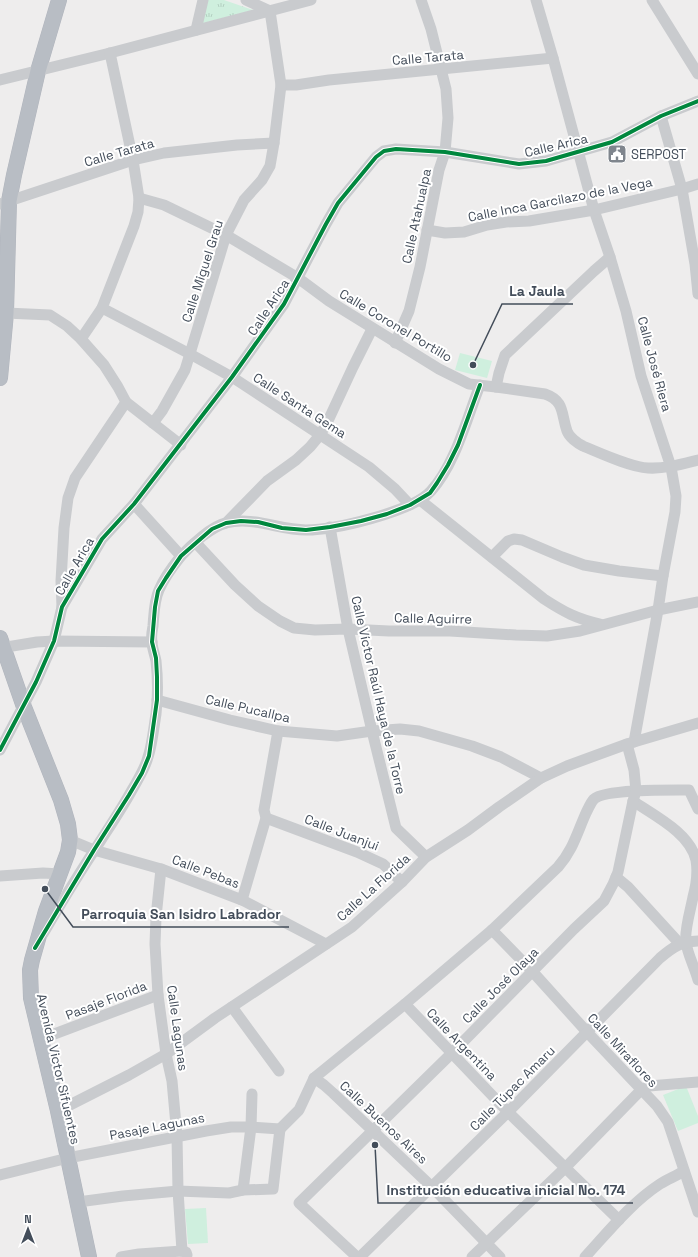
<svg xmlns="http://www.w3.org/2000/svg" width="698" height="1257" viewBox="0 0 698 1257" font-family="'Space Grotesk',sans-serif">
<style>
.grass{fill:url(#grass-tufts)}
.pitch{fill:#cfefde}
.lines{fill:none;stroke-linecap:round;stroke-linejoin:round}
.highway-casing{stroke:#b1b5bd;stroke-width:16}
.minor{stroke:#c9cbce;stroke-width:11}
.highway{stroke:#b8bdc4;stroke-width:15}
.cycleway-casing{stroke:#fff;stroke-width:6}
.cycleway{stroke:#00873e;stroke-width:4}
.labels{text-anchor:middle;stroke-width:4;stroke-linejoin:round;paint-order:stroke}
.street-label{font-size:13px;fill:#434d5a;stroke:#fff}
.poi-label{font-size:13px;fill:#434d5a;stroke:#fff;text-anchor:start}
.leader{fill:none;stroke:#434d5a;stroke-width:1.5}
.callout-dot{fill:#434d5a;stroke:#fff;stroke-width:1.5}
.callout-label{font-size:14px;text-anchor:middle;font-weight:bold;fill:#434d5a;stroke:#fff;stroke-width:4;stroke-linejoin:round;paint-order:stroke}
</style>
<defs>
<pattern id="grass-tufts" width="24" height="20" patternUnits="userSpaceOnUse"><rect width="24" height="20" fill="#cfefde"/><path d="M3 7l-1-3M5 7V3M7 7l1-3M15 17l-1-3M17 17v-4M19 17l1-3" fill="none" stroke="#b3cfc1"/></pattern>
</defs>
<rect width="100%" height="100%" fill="#eeeded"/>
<path class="grass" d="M 206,0 L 224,0 L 253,10 L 200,24 Z"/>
<g class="pitch">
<path d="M 460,353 L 492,361 L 487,378 L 455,370 Z"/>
<path d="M 686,1086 L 698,1116 L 698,1123 L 678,1131 L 663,1095 Z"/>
<path d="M 206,1208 L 208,1243 L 188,1244 L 185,1209 Z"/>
</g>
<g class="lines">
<defs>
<g id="highway">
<path d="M 0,378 L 6,313 L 9,201 L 14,175 L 38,71 L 59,0"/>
<path d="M 0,638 L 24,707 L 61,800 L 68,824 L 70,840 L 68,852 L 46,911 L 32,960 L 30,970 L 31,998 L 58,1111 L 89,1257"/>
</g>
</defs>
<use href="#highway" class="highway-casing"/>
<g class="minor">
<path d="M 536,0 L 553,58 L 594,210 L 610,257 L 626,311 L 641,376 L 671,467 L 676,496 L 675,512 L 663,576 L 658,610 L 634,742"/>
<path d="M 652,0 L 698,74"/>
<path d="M 196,30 L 203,0"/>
<path d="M 0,80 L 110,53 L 311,0"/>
<path d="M 281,85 L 296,85 L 329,80 L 553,58"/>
<path d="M 661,116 L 682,189 L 695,264 L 698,294"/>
<path d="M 139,198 L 164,205 L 226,235 L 298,278 L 329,301 L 439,369 L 469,384 L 496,387 L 545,394 C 565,401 561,414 567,431 C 569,437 577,443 583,446 C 600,453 630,467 648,468 C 665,469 682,464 698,460"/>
<path d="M 0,204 L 133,160 L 164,153 L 237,145 L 274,143"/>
<path d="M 427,230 L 445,233 L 464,232 L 487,225 L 506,222 L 529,221 L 594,210 L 682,189 L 698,184"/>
<path d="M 102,308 L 190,354 L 232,377 L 369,467 L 395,489 L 410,505"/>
<path d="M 6,313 L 50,315 L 67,326 L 81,339 L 104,365 L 118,387 L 126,402 L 181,445"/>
<path d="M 81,339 L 102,308 L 134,226 L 138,212 L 139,198 L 133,160 L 110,53"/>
<path d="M 395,343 L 409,311 L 420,267 L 439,170 L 445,152 L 448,118 L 446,89 L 431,29 L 421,0"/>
<path d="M 496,387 L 499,373 L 505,355 L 594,271 L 610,257"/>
<path d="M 153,423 L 162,411 L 185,370 L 226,235 L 244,200 L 262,180 L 270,166 L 274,143 L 281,85 L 270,11 L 246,0"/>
<path d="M 420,500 L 544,599 C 564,612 577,619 600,624"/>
<path d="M 134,504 L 181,556"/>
<path d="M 226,523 L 267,481 L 296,460 L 310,447 L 320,435 L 327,423 L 353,367 L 372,329"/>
<path d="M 330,527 L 348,629 L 372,731 L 396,828 L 426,857"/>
<path d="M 196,543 L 235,585 L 258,606 L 280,621 L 294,628 L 315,630 L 348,629 L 389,631 L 450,631 L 516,635 L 547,636 L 580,631 L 658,610 L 698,602"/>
<path d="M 492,557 L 508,541 L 514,539 L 522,540 L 562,557 L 584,565 L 619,571 L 663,576"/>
<path d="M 62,607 L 61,581 L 64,528 L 68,498 L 75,478 L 126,402"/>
<path d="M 0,648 L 37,642 L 54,641 L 152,642"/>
<path d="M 157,700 L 230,720 L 278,731 L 337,736 L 372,731 L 400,729 L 419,731 L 472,746 L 501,757 L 541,778"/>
<path d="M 0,750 L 36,682 L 54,641 L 62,607 L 102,539 L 134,504 L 232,377 L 284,304 L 326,224 L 338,203 L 376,157 L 384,151 L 396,149 L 445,152 L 519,164 L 546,161 L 612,142 L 661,116 L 698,101"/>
<path d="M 633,801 C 655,816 690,833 696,860 C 698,872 696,886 693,897 C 691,908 684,931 686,942 C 687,953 695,968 698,980"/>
<path d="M 266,818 L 357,852 L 383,864 L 402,882"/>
<path d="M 70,840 L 94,850 L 161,869 L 242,900 L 326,944"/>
<path d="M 161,869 L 156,917 L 155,944 L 158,995 L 166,1054 L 172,1081 L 177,1136 L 178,1191 L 182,1251"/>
<path d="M 0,876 L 43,873 L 60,874"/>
<path d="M 616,877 L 628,887 L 680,944"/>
<path d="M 242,900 L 266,818 L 264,810 L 278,731"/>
<path d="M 492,930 L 532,971 L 587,1032 L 657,1106 L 668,1122 L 698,1212"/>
<path d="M 43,934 C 60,905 77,876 96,848 C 108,829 121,810 132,790 C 138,779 145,769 148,757 C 152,746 154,726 156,714 C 158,696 158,679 156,661 C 155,655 152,648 152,642 C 151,637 152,631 153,626 C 154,614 154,601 159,590 C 164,578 173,566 181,556 C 191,545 212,526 226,523 C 253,516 279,530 306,530 C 334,530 412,512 431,491 C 455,465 467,418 480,385"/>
<path d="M 405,1004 L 508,1112 L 619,1220"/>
<path d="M 232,1007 L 279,1071"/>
<path d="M 41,1039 L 158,995"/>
<path d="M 314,1078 L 324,1085 L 333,1093 L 432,1187 L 500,1257"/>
<path d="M 58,1111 L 129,1075 L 166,1054 L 215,1018 L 352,927 L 402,882 L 426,857 L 468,830 L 499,807 L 541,778 L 567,766 L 627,744 L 698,723"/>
<path d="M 280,1129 L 299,1110 L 314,1078 L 405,1004 L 492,930 L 558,867 C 573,850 577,833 586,813 C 588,809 591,802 594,799 C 605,789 671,790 689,790 L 698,809"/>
<path d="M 0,1175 L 68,1158 L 206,1131 L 231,1127 L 251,1127 L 280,1129"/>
<path d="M 243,1190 L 251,1127 L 252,1094"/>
<path d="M 78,1202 L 123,1196 L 178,1191 L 229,1193 L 243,1190 L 273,1189 L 280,1129"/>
<path d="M 121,1257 L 139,1254 L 182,1251 L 186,1252 L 187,1255"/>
<path d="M 357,1257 L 299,1203 L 452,1053 L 574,929 L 604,901 L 613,884 L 618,872 L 633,801 L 636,791 L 634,770 L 627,744"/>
<path d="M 360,1257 L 508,1112 L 660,958 C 673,947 680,942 698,941"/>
<path d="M 472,1257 L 565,1168 L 642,1089 L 649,1086 L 698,1082"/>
<path d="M 585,1257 C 608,1232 631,1203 660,1184 C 668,1179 676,1176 684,1171"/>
</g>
<use href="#highway" class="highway"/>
<defs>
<g id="cycleway">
<path d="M 0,750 L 36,682 L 54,641 L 62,607 L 102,539 L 134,504 L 232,377 L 284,304 L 326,224 L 338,203 L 376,157 L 384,151 L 396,149 L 445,152 L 519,164 L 546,161 L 612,142 L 661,116 L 698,101"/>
<path d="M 35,948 L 94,850 L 129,795 L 142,773 L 149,756 L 157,700 L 157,677 L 156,658 L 152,642 L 155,607 L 158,591 L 166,578 L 181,556 L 212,529 L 226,523 L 241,521 L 258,522 L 282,528 L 306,530 L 330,527 L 361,521 L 387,514 L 410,505 L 430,493 L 437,483 L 448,465 L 458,445 L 480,385"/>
</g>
</defs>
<use href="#cycleway" class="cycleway-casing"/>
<use href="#cycleway" class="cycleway"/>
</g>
<defs>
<symbol id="civic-square" viewBox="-11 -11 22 22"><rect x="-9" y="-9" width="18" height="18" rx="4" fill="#7f858d" stroke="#fff"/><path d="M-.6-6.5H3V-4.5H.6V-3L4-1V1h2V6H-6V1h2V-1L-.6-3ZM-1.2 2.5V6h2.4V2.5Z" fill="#fff"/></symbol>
</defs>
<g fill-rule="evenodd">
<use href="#civic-square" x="606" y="143" width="22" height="22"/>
</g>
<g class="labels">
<g class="street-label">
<text transform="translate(428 57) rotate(-5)" y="5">Calle Tarata</text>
<text transform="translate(556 145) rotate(-13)" y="5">Calle Arica</text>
<text transform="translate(119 152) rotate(-16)" y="5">Calle Tarata</text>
<text transform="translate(560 199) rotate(-11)" y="5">Calle Inca Garcilazo de la Vega</text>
<text transform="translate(416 216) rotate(-78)" y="5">Calle Atahualpa</text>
<text transform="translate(202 271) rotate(-72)" y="5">Calle Miguel Grau</text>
<text transform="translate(268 307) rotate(-57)" y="5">Calle Arica</text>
<text transform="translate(396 325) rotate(31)" y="5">Calle Coronel Portillo</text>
<text transform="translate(655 364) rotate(75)" y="5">Calle José Riera</text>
<text transform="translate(300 405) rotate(33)" y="5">Calle Santa Gema</text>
<text transform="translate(74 566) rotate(-60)" y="5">Calle Arica</text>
<text transform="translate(433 618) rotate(1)" y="5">Calle Aguirre</text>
<text transform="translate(379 695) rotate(77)" y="5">Calle Víctor Raúl Haya de la Torre</text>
<text transform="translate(248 708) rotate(13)" y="5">Calle Pucallpa</text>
<text transform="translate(342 832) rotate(21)" y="5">Calle Juanjui</text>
<text transform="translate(206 871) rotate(21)" y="5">Calle Pebas</text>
<text transform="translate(373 887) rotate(-42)" y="5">Calle La Florida</text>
<text transform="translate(500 985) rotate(-45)" y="5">Calle José Olaya</text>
<text transform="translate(106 1000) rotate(-21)" y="5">Pasaje Florida</text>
<text transform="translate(178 1028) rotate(82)" y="5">Calle Lagunas</text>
<text transform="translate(462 1044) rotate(46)" y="5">Calle Argentina</text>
<text transform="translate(623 1050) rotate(47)" y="5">Calle Miraflores</text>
<text transform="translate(59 1069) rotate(77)" y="5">Avenida Victor Sifuentes</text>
<text transform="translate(512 1088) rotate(-45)" y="5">Calle Túpac Amaru</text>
<text transform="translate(384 1122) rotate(43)" y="5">Calle Buenos Aires</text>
<text transform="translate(157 1126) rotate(-11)" y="5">Pasaje Lagunas</text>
</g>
<g class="poi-label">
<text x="631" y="159">SERPOST</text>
</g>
</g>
<path class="leader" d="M473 365L502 304H573M45 889L73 927H289M375 1145L378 1203H633"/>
<g class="callout-dot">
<circle cx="473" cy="365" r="4"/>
<circle cx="45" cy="889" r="4"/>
<circle cx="375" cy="1145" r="4"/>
</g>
<g class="callout-label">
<text x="537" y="296">La Jaula</text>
<text x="181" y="919">Parroquia San Isidro Labrador</text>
<text x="506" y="1195">Institución educativa inicial No. 174</text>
</g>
<g transform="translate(28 1229)" stroke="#ffffff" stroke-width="3" paint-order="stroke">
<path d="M0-3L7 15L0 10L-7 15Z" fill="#434d5a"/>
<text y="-6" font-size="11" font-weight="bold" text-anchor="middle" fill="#434d5a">N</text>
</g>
</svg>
